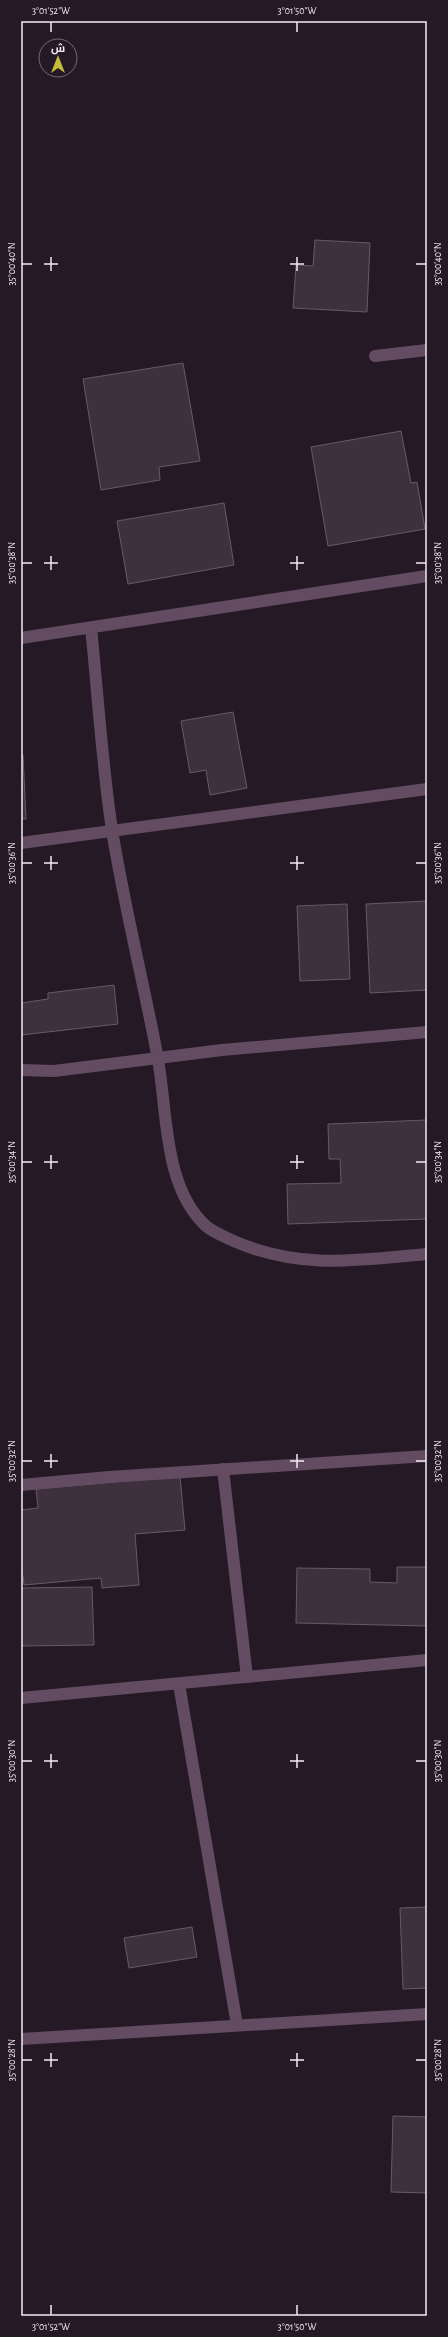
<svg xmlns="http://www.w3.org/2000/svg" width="448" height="2337" viewBox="0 0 448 2337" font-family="'Alegreya Sans',Cairo,sans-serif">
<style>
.building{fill:#3e303d;stroke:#695968}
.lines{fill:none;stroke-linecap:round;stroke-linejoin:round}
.minor{stroke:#634c62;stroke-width:12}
.ticks{fill:none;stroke:#f3eaf3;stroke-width:1.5}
.neatline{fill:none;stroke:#f3eaf3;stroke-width:1.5}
.ticks-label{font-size:10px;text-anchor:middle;fill:#f3eaf3}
</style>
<rect width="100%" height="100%" fill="#251925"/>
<g class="building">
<path d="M 315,240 L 370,243 L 367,312 L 293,308 L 296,265 L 313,266 Z"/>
<path d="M 183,363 L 200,461 L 159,467 L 160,480 L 101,490 L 83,379 Z"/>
<path d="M 401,431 L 411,483 L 417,482 L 425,529 L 328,546 L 311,447 Z"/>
<path d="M 224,503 L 234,565 L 128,584 L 117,521 Z"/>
<path d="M 233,712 L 247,788 L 210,795 L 206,770 L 190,773 L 181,721 Z"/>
<path d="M 21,755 L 23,755 L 26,819 L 21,819 Z"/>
<path d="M 427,901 L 427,990 L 370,993 L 366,904 Z"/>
<path d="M 347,904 L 350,979 L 300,981 L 297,906 Z"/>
<path d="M 114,985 L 118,1024 L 21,1035 L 21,1003 L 48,999 L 48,993 Z"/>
<path d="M 427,1120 L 427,1219 L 288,1224 L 287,1184 L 341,1183 L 340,1159 L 329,1159 L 328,1124 Z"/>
<path d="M 180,1476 L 185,1530 L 135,1534 L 139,1585 L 102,1588 L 101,1578 L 24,1585 L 23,1576 L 21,1577 L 21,1510 L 38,1508 L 36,1489 Z"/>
<path d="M 397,1567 L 427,1567 L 426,1626 L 296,1623 L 297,1568 L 370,1569 L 370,1582 L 397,1583 Z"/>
<path d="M 92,1587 L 94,1645 L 21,1646 L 21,1588 Z"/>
<path d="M 427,1907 L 427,1988 L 403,1989 L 400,1908 Z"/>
<path d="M 192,1927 L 197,1957 L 129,1968 L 124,1938 Z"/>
<path d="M 393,2116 L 427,2117 L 427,2193 L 391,2192 Z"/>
</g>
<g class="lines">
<g class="minor">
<path d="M 375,356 L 427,350"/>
<path d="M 91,628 C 98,695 102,764 112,830 C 124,905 143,980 157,1054 C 168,1109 162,1186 206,1226 C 214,1233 226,1237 236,1242 C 302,1270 358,1260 427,1254"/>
<path d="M 21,638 L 427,576"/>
<path d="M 21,843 L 427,789"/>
<path d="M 21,1070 L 54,1071 L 222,1050 L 427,1032"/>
<path d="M 223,1469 L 247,1677"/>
<path d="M 21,1485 L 109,1477 L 427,1456"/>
<path d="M 179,1684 L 237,2025"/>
<path d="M 21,1698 L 427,1660"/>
<path d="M 21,2039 L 427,2014"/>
</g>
</g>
<path class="ticks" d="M 51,22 L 51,32M 297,22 L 297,32M 51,257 L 51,271M 297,257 L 297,271M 22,264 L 32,264M 44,264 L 58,264M 290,264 L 304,264M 416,264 L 426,264M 51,556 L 51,570M 297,556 L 297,570M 22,563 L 32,563M 44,563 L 58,563M 290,563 L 304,563M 416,563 L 426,563M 51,856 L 51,870M 297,856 L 297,870M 22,863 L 32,863M 44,863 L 58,863M 290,863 L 304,863M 416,863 L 426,863M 51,1155 L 51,1169M 297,1155 L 297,1169M 22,1162 L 32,1162M 44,1162 L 58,1162M 290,1162 L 304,1162M 416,1162 L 426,1162M 51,1454 L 51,1468M 297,1454 L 297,1468M 22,1461 L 32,1461M 44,1461 L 58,1461M 290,1461 L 304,1461M 416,1461 L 426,1461M 51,1754 L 51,1768M 297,1754 L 297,1768M 22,1761 L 32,1761M 44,1761 L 58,1761M 290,1761 L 304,1761M 416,1761 L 426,1761M 51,2053 L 51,2067M 297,2053 L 297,2067M 22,2060 L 32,2060M 44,2060 L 58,2060M 290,2060 L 304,2060M 416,2060 L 426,2060M 51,2305 L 51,2315M 297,2305 L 297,2315"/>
<rect width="448" height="2337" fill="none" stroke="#251925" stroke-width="44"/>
<g transform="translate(58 58)"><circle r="19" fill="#251925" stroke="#776d77"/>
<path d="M0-3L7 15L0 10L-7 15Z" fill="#c6bc3c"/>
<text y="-6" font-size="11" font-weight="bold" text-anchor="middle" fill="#f3eaf3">ش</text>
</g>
<rect x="22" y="22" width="404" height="2293" class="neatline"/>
<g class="ticks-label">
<text x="51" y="14">3°01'52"W</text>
<text x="297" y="14">3°01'50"W</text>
<text transform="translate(11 264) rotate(-90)" y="4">35°00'40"N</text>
<text transform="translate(437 264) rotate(-90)" y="4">35°00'40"N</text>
<text transform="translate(11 563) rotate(-90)" y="4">35°00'38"N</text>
<text transform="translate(437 563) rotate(-90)" y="4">35°00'38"N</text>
<text transform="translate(11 863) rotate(-90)" y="4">35°00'36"N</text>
<text transform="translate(437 863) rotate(-90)" y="4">35°00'36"N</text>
<text transform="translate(11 1162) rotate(-90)" y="4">35°00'34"N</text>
<text transform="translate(437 1162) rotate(-90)" y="4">35°00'34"N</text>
<text transform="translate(11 1461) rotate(-90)" y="4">35°00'32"N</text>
<text transform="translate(437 1461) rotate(-90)" y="4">35°00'32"N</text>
<text transform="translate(11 1761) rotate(-90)" y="4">35°00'30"N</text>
<text transform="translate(437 1761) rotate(-90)" y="4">35°00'30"N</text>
<text transform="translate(11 2060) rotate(-90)" y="4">35°00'28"N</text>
<text transform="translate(437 2060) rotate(-90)" y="4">35°00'28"N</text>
<text x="51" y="2330">3°01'52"W</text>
<text x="297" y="2330">3°01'50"W</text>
</g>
</svg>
